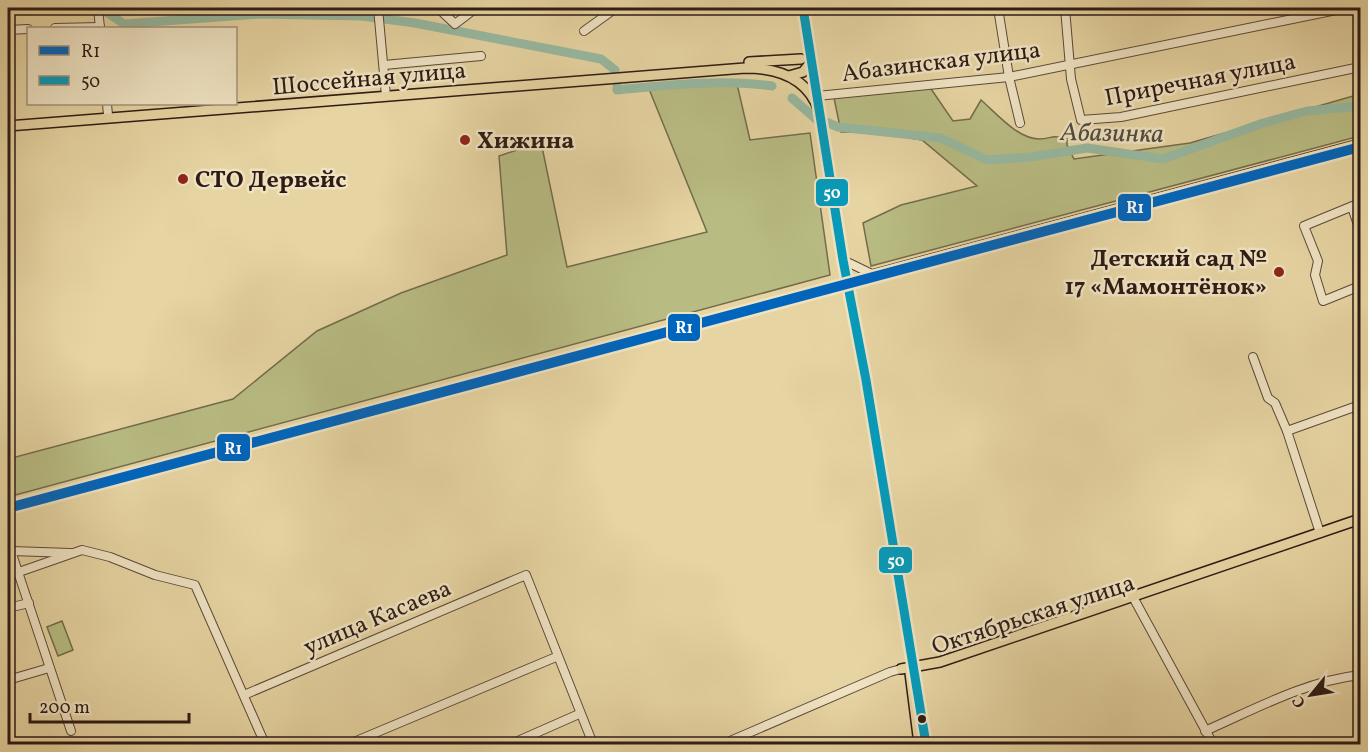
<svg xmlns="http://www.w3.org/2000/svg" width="1368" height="752" viewBox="0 0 1368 752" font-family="Vollkorn,serif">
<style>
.green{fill:#b8bc83;stroke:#736c4c;stroke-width:1.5}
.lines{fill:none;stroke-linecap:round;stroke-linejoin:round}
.river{stroke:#97b9a1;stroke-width:9}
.minor-casing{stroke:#5c4938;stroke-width:10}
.major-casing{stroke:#2e1b14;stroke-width:12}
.minor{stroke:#efe3c3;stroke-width:8}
.major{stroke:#e6d4a2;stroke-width:9}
.bus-1-casing{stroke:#efe3c3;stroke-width:14}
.bus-1{stroke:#059bbb;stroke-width:9}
.rail-1-casing{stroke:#efe3c3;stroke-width:15}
.rail-1{stroke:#0065bd;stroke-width:10}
.poi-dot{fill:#8f2418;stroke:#efe3c3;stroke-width:2}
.bus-dot{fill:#2e1b14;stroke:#efe3c3;stroke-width:2}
.labels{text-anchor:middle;stroke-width:5;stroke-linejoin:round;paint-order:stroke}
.street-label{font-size:24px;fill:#2e1b14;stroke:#efe3c3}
.poi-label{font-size:24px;font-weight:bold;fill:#2e1b14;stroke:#efe3c3;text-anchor:start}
.water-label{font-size:26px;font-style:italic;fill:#4e4a3e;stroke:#efe3c3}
.line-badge{stroke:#efe3c3;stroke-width:2}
.badge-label{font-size:16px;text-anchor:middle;font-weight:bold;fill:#fff}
</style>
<rect width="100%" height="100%" fill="#e6d4a2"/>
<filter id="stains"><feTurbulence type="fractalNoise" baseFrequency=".00333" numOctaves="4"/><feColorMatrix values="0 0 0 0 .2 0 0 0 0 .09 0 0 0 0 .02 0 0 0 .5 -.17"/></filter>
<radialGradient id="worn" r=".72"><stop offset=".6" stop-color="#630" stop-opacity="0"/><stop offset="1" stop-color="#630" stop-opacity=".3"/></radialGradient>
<g class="green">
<path d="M 737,84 L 750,140 L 810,133 L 830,275 L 8,497 L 8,459 L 233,399 L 317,331 L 401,293 L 507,255 L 499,156 L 541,142 L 567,267 L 707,232 L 649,89 Z"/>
<path d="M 929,86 L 953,121 L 970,119 L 981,100 C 996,113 1018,139 1039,139 C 1053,139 1049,134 1067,139 L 1067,145 L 1074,159 L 1190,143 L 1360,94 L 1360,136 L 871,266 L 863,223 L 901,205 L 977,186 L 922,140 L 873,132 L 841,132 L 834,98 Z"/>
<path d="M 62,621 L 73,650 L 58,656 L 47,627 Z"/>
</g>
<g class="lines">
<g class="river">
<path d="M 84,8 L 105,11 L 124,24 L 259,14 L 362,16 L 415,23 L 601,59 L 615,70"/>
<path d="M 617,86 L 617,90 C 669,85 720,79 772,86"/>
<path d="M 792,98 L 816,119"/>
<path d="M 826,122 L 838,127 L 941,138 L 987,160 L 1031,157 L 1087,148 L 1163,159 L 1263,123 L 1307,111 L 1360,106"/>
</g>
<defs>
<g id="minor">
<path d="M 98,8 L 100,28"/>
<path d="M 378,8 L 386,96"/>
<path d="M 438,8 L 455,24 L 476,8"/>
<path d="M 998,8 L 1009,77 L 1020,123"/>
<path d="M 1065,8 L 1071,79 L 1081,120 L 1121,117 L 1360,67"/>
<path d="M 55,28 L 100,27"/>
<path d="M 8,30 L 28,29"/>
<path d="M 584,31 L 616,8"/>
<path d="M 384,65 L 481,56"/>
<path d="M 817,96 L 1009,77 L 1346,8"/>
<path d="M 107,104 L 108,115"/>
<path d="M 1360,203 L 1304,226 L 1318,261 L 1315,275 L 1323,301 L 1360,286"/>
<path d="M 1352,207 L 1360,231"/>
<path d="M 843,260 L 872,274 L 1360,143"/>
<path d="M 1253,357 L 1268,398 L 1275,403 L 1287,431 L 1320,533"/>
<path d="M 1287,431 L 1357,406 L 1360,414"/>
<path d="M 1355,521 L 1360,531"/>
<path d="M 8,542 L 71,731"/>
<path d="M 12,551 L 70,553"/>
<path d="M 19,572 L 82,550 L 110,557 L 155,575 L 195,585 L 265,744"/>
<path d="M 1133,597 L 1213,744"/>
<path d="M 8,608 L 29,603"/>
<path d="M 8,680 L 49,668"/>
<path d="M 244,695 L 526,575 L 593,744"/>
<path d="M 1205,731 C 1255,709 1306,681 1360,675"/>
<path d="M 798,742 L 799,744"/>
<path d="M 349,744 L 556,657"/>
<path d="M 511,744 L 579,714"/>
<path d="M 723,744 L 890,672 L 901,669"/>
</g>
<g id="major">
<path d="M 803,8 L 843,260 L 866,380 L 926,744"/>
<path d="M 749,62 L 801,59"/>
<path d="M 789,76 L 803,72 L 811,62"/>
<path d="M 8,126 L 745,68 C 778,68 808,78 819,111"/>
<path d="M 901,669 L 940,662 L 1360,519"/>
<path d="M 910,673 L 919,744"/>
</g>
</defs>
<use href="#minor" class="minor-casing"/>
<use href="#major" class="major-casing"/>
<use href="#minor" class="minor"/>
<use href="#major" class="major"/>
<defs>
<path id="bus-1" d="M 803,8 L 843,260 L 866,380 L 926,744"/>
</defs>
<use href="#bus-1" class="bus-1-casing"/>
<use href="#bus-1" class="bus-1"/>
<defs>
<path id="rail-1" d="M 8,508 L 1360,147"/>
</defs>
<use href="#rail-1" class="rail-1-casing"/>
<use href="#rail-1" class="rail-1"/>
</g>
<g class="poi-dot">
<circle cx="465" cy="140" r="6"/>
<circle cx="183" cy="179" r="6"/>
<circle cx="1279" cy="272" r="6"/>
</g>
<circle class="bus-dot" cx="922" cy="719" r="5"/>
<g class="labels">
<g class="street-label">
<text transform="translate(941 61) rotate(-7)" y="8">Абазинская улица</text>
<text transform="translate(369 78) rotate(-5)" y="8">Шоссейная улица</text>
<text transform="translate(1200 79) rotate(-11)" y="8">Приречная улица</text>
<text transform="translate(1033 614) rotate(-18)" y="8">Октябрьская улица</text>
<text transform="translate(377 617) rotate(-23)" y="8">улица Касаева</text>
</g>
<g class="poi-label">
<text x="477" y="148">Хижина</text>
<text x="195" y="187">СТО Дервейс</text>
<text x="1267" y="266" text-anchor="end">Детский сад №<tspan x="1267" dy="28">17 «Мамонтёнок»</tspan></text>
</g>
<g class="water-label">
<text transform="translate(1112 132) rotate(1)" y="9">Абазинка</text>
</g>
</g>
<g class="line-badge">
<rect x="815" y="178" width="34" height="29" rx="6" fill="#059bbb"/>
<rect x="1117" y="193" width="35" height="29" rx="6" fill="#0065bd"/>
<rect x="667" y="313" width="34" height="29" rx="6" fill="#0065bd"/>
<rect x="216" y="433" width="35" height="29" rx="6" fill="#0065bd"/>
<rect x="878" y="546" width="35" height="28" rx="6" fill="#059bbb"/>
</g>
<g class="badge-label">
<text x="832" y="198">50</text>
<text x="1135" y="213">R1</text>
<text x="684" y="333">R1</text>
<text x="233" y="454">R1</text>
<text x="896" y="566">50</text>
</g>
<rect width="1368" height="752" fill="none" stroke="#e6d4a2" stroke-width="30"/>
<rect x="9" y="9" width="1350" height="734" fill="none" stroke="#2e1b14" stroke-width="3"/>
<rect x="15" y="15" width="1338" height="722" fill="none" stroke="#2e1b14" stroke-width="1.5"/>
<rect x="27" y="27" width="210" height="78" fill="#efe3c3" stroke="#a2937d" stroke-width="1.5"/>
<rect x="39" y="46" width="30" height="9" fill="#0065bd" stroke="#a2937d" stroke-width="1.5"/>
<text x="81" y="57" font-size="18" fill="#2e1b14">R1</text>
<rect x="39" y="76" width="30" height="9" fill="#059bbb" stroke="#a2937d" stroke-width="1.5"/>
<text x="81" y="87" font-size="18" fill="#2e1b14">50</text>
<g transform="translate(1311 695) rotate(240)" stroke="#efe3c3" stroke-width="4.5" paint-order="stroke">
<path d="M0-4.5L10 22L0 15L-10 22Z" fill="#2e1b14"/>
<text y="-9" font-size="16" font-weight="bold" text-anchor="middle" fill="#2e1b14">С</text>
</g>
<path d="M30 713v9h159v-9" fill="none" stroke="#2e1b14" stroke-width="3"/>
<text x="39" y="713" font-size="18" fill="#2e1b14" stroke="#efe3c3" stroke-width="4.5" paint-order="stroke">200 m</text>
<rect width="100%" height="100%" filter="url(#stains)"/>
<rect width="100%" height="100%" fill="url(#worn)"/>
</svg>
